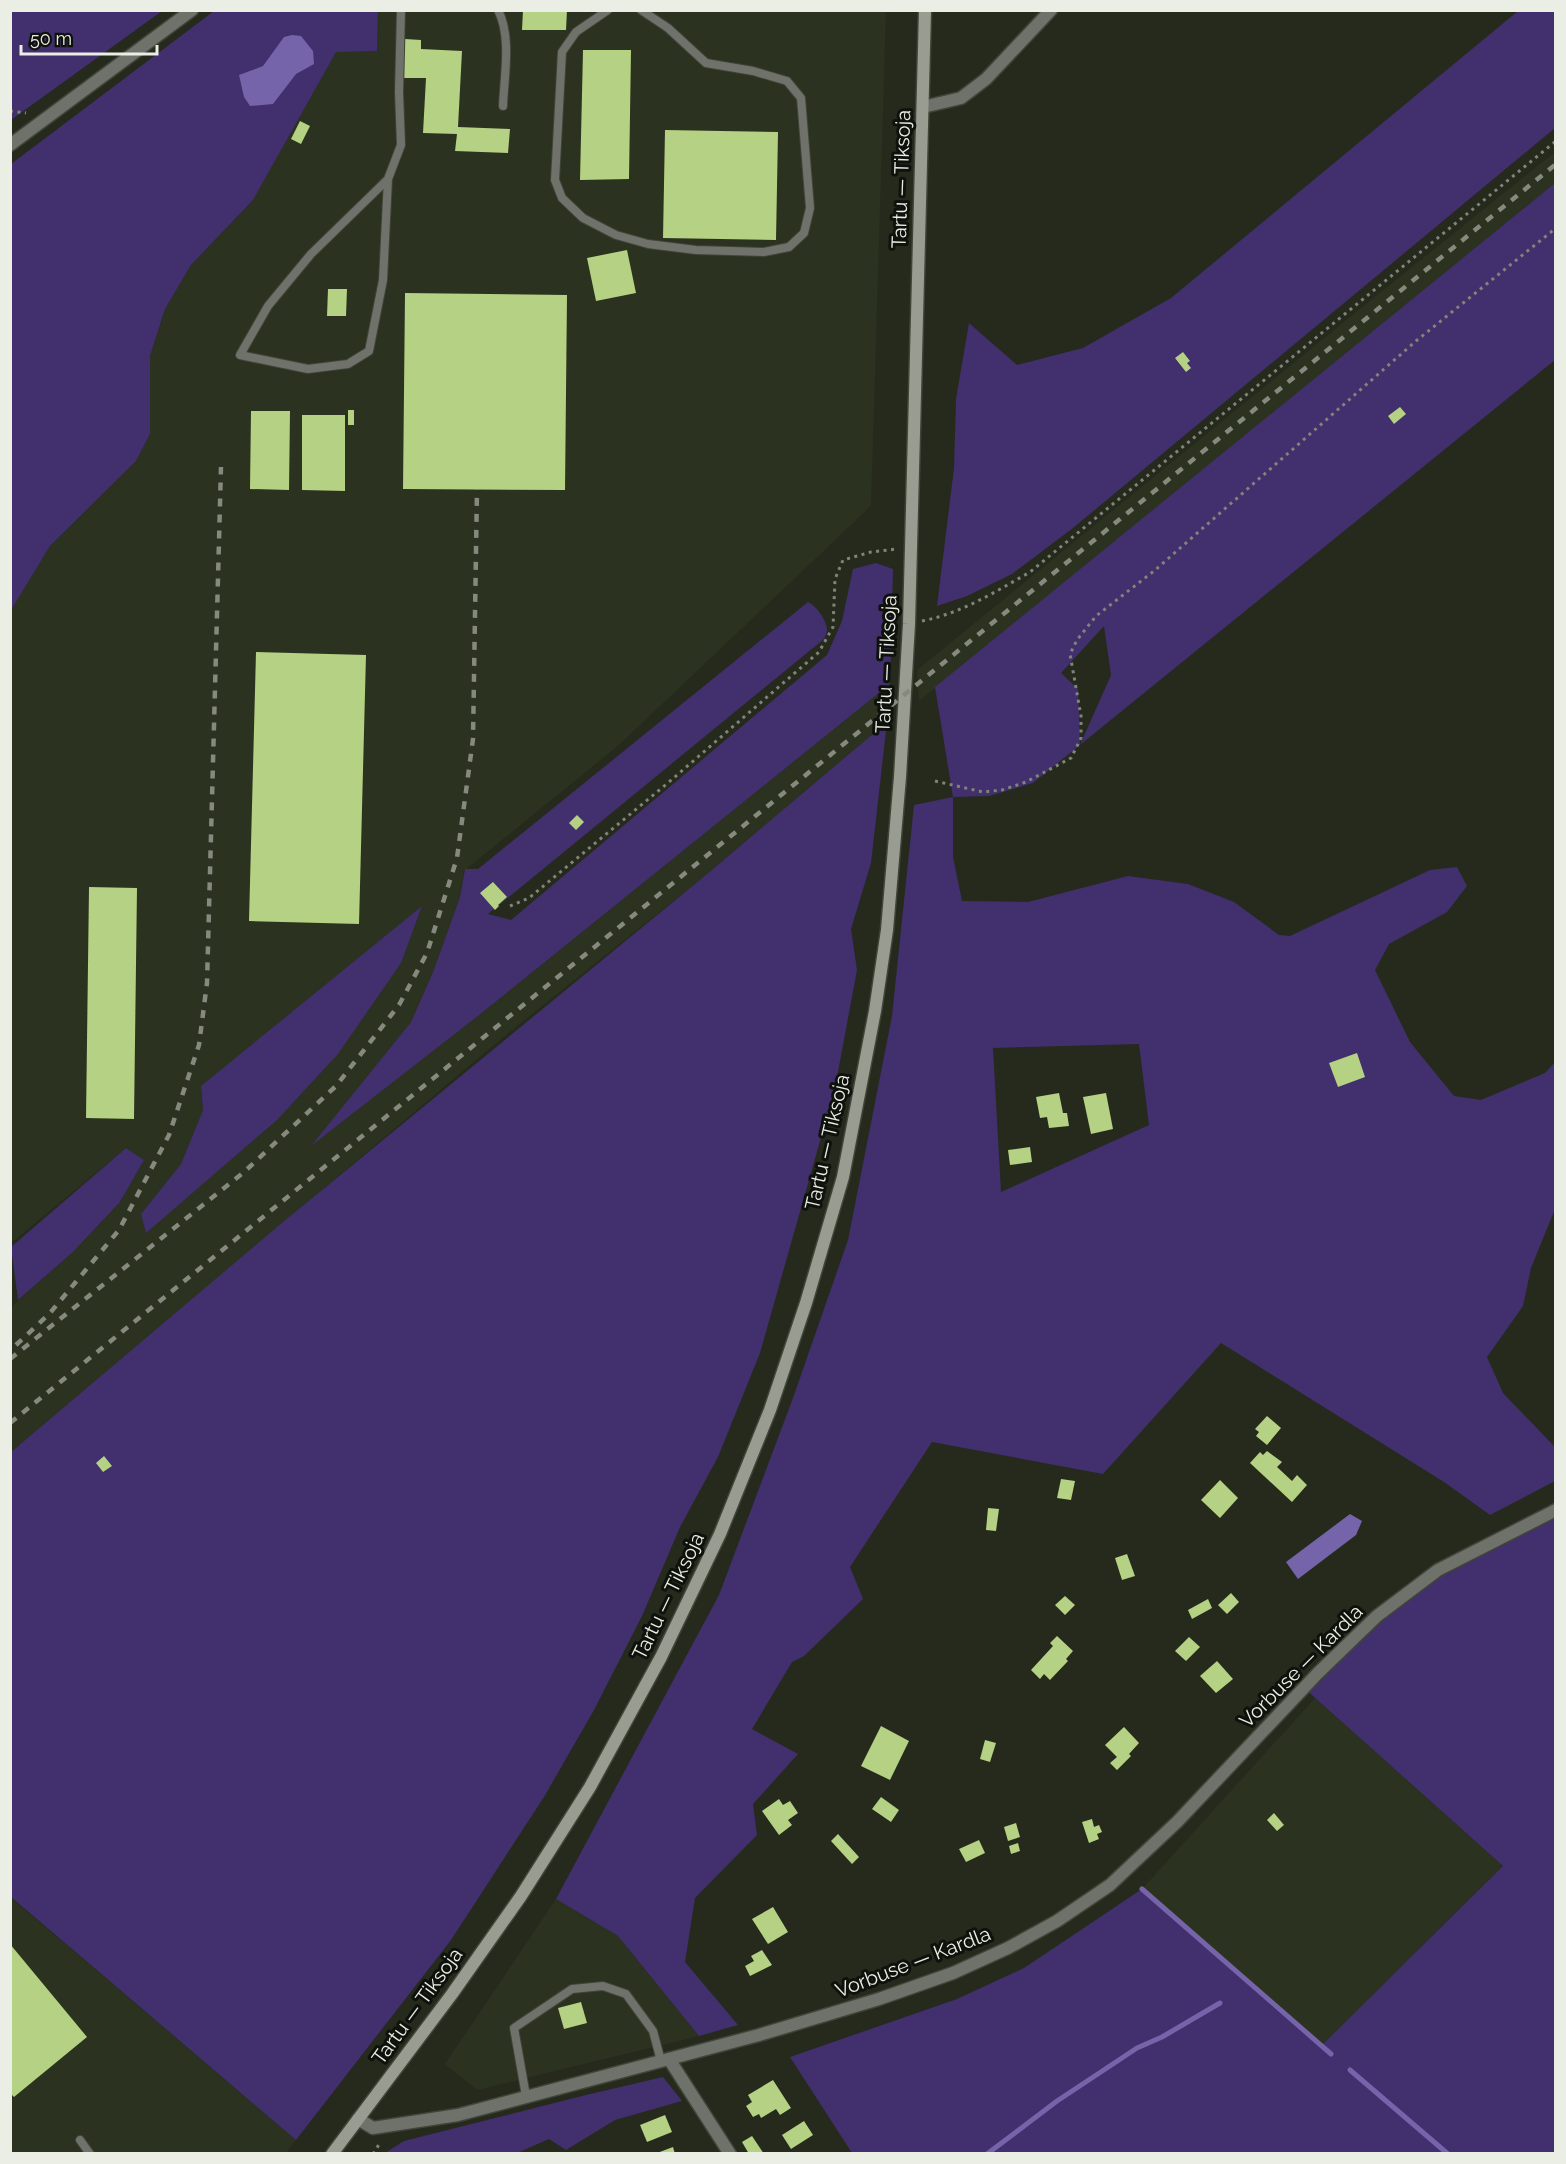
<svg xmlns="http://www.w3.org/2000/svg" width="1566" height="2164" viewBox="0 0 1566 2164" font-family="Raleway,sans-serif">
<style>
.built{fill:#2b321f;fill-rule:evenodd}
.green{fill:#422f6d;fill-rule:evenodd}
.water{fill:#7664aa}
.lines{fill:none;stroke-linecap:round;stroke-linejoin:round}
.stream{stroke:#7664aa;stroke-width:5}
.building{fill:#b5d183}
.service-casing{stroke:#414539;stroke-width:10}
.minor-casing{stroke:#414539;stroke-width:15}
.tertiary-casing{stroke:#414539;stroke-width:15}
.secondary-casing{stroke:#414539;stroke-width:15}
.path{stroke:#808479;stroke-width:3;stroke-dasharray:3 4.5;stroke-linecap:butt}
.service{stroke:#6f726b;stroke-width:8}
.minor{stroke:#6f726b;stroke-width:12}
.tertiary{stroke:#6f726b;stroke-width:12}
.secondary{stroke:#989c91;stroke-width:12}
.rail{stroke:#85897e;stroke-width:4.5;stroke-dasharray:8 8;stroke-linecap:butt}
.labels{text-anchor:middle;stroke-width:6;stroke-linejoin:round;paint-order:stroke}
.street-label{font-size:20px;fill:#eaeee5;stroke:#0f120c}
</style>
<rect width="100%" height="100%" fill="#252a1d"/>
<g class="built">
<path d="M 378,11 L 886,11 L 871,506 L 619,745 L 464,871 L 460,897 L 433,972 L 411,1022 L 314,1143 L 483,1012 L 890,684 L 887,722 L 701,879 L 501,1039 L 11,1452 L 11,1307 L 73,1252 L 120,1202 L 144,1160 L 126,1148 L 11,1243 L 10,610 L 50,546 L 136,461 L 150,434 L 150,356 L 165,309 L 191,265 L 253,200 L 336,51 L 377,51 ZM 421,907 L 141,1214 L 181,1164 L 203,1110 L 201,1087 Z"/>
<path d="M 1555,152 L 1555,183 L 919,701 L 917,670 L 1356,312 Z"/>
<path d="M 1315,1698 L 1503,1866 L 1321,2046 L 1142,1889 Z"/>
<path d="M 10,1897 L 296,2140 L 286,2153 L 11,2153 Z"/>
<path d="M 556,1899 L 618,1936 L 699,2036 L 477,2090 L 445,2064 Z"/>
</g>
<g class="green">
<path d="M 11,10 L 162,10 L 162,11 L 11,120 Z"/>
<path d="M 214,11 L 378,11 L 377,51 L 336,52 L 253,200 L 191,265 L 165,309 L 150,356 L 150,434 L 136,461 L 50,546 L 11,610 L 11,164 Z"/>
<path d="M 1518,11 L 1555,11 L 1555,128 L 1073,528 L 1012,574 L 967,596 L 937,606 L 954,468 L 956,399 L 969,323 L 1017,365 L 1083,348 L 1171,298 Z"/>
<path d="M 1555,183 L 1555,360 L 1033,783 L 989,796 L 953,797 L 953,857 L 962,901 L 1028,902 L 1128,876 L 1188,884 L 1234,902 L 1279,935 L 1290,936 L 1430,870 L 1457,867 L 1467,886 L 1447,912 L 1389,944 L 1375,970 L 1410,1042 L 1454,1096 L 1481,1100 L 1545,1073 L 1555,1062 L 1555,1209 L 1531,1268 L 1523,1306 L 1487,1357 L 1503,1393 L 1555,1447 L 1555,1481 L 1490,1515 L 1444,1482 L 1221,1343 L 1103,1474 L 932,1442 L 850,1567 L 863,1599 L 804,1656 L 792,1662 L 752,1729 L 798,1754 L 753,1804 L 757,1835 L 695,1898 L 685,1962 L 738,2025 L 699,2036 L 618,1936 L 556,1899 L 719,1595 L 793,1398 L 848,1240 L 892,1016 L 914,805 L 953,797 L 935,687 ZM 1104,626 L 1111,675 L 1080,745 L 1078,689 L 1061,673 ZM 1139,1044 L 1149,1125 L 1001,1192 L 993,1048 Z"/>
<path d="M 876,563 L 893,569 L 890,684 L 483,1012 L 311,1146 L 411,1022 L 433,972 L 460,897 L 465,869 L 478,869 L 808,602 C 816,605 827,621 827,630 C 827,633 825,636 824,639 L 488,914 L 511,920 L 827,655 L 842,621 L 853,569 Z"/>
<path d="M 887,722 L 871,863 L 851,929 L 857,970 L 835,1088 L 760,1353 L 718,1457 L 680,1527 L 642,1616 L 594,1710 L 544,1797 L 451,1940 L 296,2140 L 11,1897 L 11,1452 L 283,1222 L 701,879 Z"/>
<path d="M 422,906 L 401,963 L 338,1054 L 277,1120 L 146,1233 L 141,1214 L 181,1164 L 203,1110 L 201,1086 Z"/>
<path d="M 126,1148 L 144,1160 L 120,1202 L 73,1252 L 18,1300 L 11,1247 Z"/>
<path d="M 1555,1510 L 1555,2153 L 852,2153 L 790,2057 L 957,1999 L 1024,1968 L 1142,1889 L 1322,2045 L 1503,1866 L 1304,1688 L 1438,1570 Z"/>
<path d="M 663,2077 L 682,2101 L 615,2120 L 566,2150 L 549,2139 L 517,2153 L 385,2153 L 404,2141 L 586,2095 Z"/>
</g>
<g class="water">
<path d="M 292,35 L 301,36 L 313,51 L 314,64 L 296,74 L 273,104 L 250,106 L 244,97 L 239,75 L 263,66 L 284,37 Z"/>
<path d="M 1350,1514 L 1362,1521 L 1356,1535 L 1298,1579 L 1286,1562 Z"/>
</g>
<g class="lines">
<g class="stream">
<path d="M 1142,1889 L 1331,2054"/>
<path d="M 1350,2070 L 1448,2154"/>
<path d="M 987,2154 L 1057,2101 L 1137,2048 L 1162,2037 L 1220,2003"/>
</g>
</g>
<g class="building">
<path d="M 523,10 L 567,10 L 566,30 L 522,30 Z"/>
<path d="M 405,39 L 421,40 L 421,49 L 462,51 L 458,127 L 510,129 L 508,153 L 455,151 L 457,134 L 423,133 L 426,78 L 402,78 Z"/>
<path d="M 583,50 L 631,50 L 629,179 L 580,180 Z"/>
<path d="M 300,121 L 310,126 L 301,144 L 291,139 Z"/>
<path d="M 665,130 L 778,132 L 776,240 L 663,238 Z"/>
<path d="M 627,250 L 636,293 L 596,301 L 587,258 Z"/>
<path d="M 328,289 L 347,289 L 346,316 L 327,316 Z"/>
<path d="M 405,293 L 567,295 L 565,490 L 403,489 Z"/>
<path d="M 1183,352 L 1190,361 L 1187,363 L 1191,368 L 1186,372 L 1175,358 Z"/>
<path d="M 1400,407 L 1406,414 L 1394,424 L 1388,416 Z"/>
<rect x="348" y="410" width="6" height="15"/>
<path d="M 251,411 L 290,411 L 289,490 L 250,489 Z"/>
<path d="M 302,415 L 345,415 L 345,491 L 302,490 Z"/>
<path d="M 256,652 L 366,655 L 359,924 L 249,921 Z"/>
<path d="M 577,815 L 584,822 L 576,830 L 569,823 Z"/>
<path d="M 493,882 L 507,897 L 498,905 L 499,906 L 495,910 L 480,893 Z"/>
<path d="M 89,887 L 137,888 L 134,1119 L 86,1118 Z"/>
<path d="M 1357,1053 L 1365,1077 L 1338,1087 L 1329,1063 Z"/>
<path d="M 1059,1093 L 1063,1113 L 1067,1113 L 1069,1126 L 1049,1128 L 1047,1117 L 1040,1118 L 1036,1097 Z"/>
<path d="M 1106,1093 L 1113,1129 L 1091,1134 L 1083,1097 Z"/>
<path d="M 1030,1147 L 1032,1162 L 1010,1165 L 1008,1150 Z"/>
<path d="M 1267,1416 L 1281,1428 L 1267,1445 L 1256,1436 L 1259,1432 L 1255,1429 Z"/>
<path d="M 1267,1451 L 1282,1462 L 1277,1467 L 1292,1481 L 1297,1475 L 1307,1485 L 1292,1502 L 1250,1463 L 1260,1452 L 1263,1455 Z"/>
<path d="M 104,1456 L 112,1466 L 103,1472 L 96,1463 Z"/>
<path d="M 1061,1479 L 1075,1481 L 1071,1500 L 1057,1498 Z"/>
<path d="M 1220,1480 L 1238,1498 L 1220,1518 L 1201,1500 Z"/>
<path d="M 988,1508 L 999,1509 L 996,1531 L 986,1530 Z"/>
<path d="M 1127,1554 L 1135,1576 L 1122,1580 L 1115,1558 Z"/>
<path d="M 1231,1593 L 1239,1602 L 1227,1614 L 1218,1605 Z"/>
<path d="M 1065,1596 L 1075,1605 L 1065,1615 L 1055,1605 Z"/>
<path d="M 1208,1599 L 1212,1608 L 1192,1619 L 1188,1610 Z"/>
<path d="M 1057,1636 L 1073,1651 L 1066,1659 L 1068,1661 L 1050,1680 L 1044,1674 L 1040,1679 L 1031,1670 L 1053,1646 L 1050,1643 Z"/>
<path d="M 1189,1637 L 1200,1647 L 1186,1661 L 1175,1651 Z"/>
<path d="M 1217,1661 L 1233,1679 L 1216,1693 L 1200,1676 Z"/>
<path d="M 881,1726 L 909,1741 L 890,1780 L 861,1766 Z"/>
<path d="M 1124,1727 L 1139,1743 L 1129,1754 L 1131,1756 L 1117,1770 L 1110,1763 L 1117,1757 L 1105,1745 Z"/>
<path d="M 985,1740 L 996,1743 L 990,1762 L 980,1759 Z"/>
<path d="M 881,1797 L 899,1810 L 891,1822 L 872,1809 Z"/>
<path d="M 779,1799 L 783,1805 L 790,1801 L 798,1813 L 788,1820 L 792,1825 L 779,1835 L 762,1811 Z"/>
<path d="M 1274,1813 L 1284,1825 L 1277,1831 L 1267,1820 Z"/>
<path d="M 1092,1819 L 1094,1827 L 1099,1825 L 1102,1832 L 1097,1834 L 1099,1839 L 1089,1843 L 1082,1822 Z"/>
<path d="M 1016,1823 L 1020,1837 L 1008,1841 L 1004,1827 Z"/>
<path d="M 838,1834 L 859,1857 L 852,1864 L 831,1841 Z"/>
<path d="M 979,1840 L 985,1853 L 966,1862 L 959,1849 Z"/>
<path d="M 1018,1843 L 1020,1851 L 1011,1854 L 1009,1846 Z"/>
<path d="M 773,1907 L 788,1932 L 768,1944 L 752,1919 Z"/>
<path d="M 10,1944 L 87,2037 L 14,2097 L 10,2093 Z"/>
<path d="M 762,1950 L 772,1965 L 750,1976 L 745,1966 L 754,1961 L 751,1956 Z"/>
<path d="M 581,2002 L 587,2023 L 564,2029 L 558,2008 Z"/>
<path d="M 773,2080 L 791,2108 L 780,2115 L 776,2109 L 761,2118 L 759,2114 L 753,2117 L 746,2106 L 752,2102 L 748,2095 Z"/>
<path d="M 665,2115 L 672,2132 L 647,2142 L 640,2125 Z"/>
<path d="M 804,2121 L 813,2135 L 791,2149 L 782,2135 Z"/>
<path d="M 752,2136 L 764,2154 L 749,2154 L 742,2142 Z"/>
<path d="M 673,2147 L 675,2154 L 657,2154 L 657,2153 Z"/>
</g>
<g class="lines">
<defs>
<g id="service">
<path d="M 498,10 C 512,37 504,77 503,106"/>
<path d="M 608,10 L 576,32 L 562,52 L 555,180 L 562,198 L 583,218 L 616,235 L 648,244 L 696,250 L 764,252 L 789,247 L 804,233 L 810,208 L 801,98 L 787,81 L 753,71 L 706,63 L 668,28 L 641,10"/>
<path d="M 388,179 L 311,254 L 268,306 L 240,355 L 308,369 L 348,364 L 369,351 L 383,280 L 388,179 L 401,145 L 399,92 L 401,10"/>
<path d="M 526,2096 L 514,2028 L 572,1989 L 603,1986 L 626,1994 L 653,2031 L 661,2061"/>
<path d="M 80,2140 L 90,2154"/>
</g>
<g id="minor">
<path d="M 923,107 L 961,98 L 986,79 L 1051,10"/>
<path d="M 10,145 L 192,10"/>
<path d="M 669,2059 L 730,2154"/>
</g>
<path id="tertiary" d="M 358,2119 L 373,2128 L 458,2115 L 759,2035 L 879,1999 L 953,1973 L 1008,1948 L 1057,1921 L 1110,1885 L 1177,1822 L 1318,1673 L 1377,1616 L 1438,1570 L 1556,1510"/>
<path id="secondary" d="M 332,2154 L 452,1994 L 521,1896 L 590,1787 L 661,1657 L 720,1534 L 770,1410 L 806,1303 L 843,1177 L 875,1011 L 887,930 L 900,777 L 909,624 L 925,10"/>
</defs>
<use href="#service" class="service-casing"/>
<use href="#minor" class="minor-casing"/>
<use href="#tertiary" class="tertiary-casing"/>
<use href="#secondary" class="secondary-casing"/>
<g class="path">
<path d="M 10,111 L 26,113"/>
<path d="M 922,621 C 962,613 995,592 1030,572 L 1556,141"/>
<path d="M 935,781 L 983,792 L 1002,790 L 1026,782 L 1071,758 L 1081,738 L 1081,716 L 1070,654 L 1077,640 L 1096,616 L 1154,571 L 1416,341 L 1556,228"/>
<path d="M 510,906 L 529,898 L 669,782 L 819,652 L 833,627 L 835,579 L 843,560 L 871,552 L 897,549"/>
<path d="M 373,2154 L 380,2143"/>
</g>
<use href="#service" class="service"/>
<use href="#minor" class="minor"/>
<use href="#tertiary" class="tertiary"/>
<use href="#secondary" class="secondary"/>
<g class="rail">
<path d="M 16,1345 L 50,1313 L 119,1230 L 169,1135 L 199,1045 L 207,983 L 221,467"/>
<path d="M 10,1359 L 243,1173 L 336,1086 L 399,1005 L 427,953 L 457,858 L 473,739 L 477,489"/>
<path d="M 10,1423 L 1556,164"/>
</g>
</g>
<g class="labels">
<g class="street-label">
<text transform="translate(901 179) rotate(-88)" y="7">Tartu — Tiksoja</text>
<text transform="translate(886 664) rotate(-87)" y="7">Tartu — Tiksoja</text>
<text transform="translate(827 1142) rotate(-77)" y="7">Tartu — Tiksoja</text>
<text transform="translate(668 1596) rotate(-64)" y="7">Tartu — Tiksoja</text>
<text transform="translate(1301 1666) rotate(-45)" y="7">Vorbuse — Kardla</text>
<text transform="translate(913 1962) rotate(-21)" y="7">Vorbuse — Kardla</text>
<text transform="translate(417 2006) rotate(-54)" y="7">Tartu — Tiksoja</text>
</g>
</g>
<rect width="1566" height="2164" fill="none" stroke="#eaeee5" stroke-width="24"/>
<path d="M21 45v9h136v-9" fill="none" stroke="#eaeee5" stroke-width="3"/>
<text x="30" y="45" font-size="18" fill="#eaeee5" stroke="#0f120c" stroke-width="4.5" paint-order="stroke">50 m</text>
</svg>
